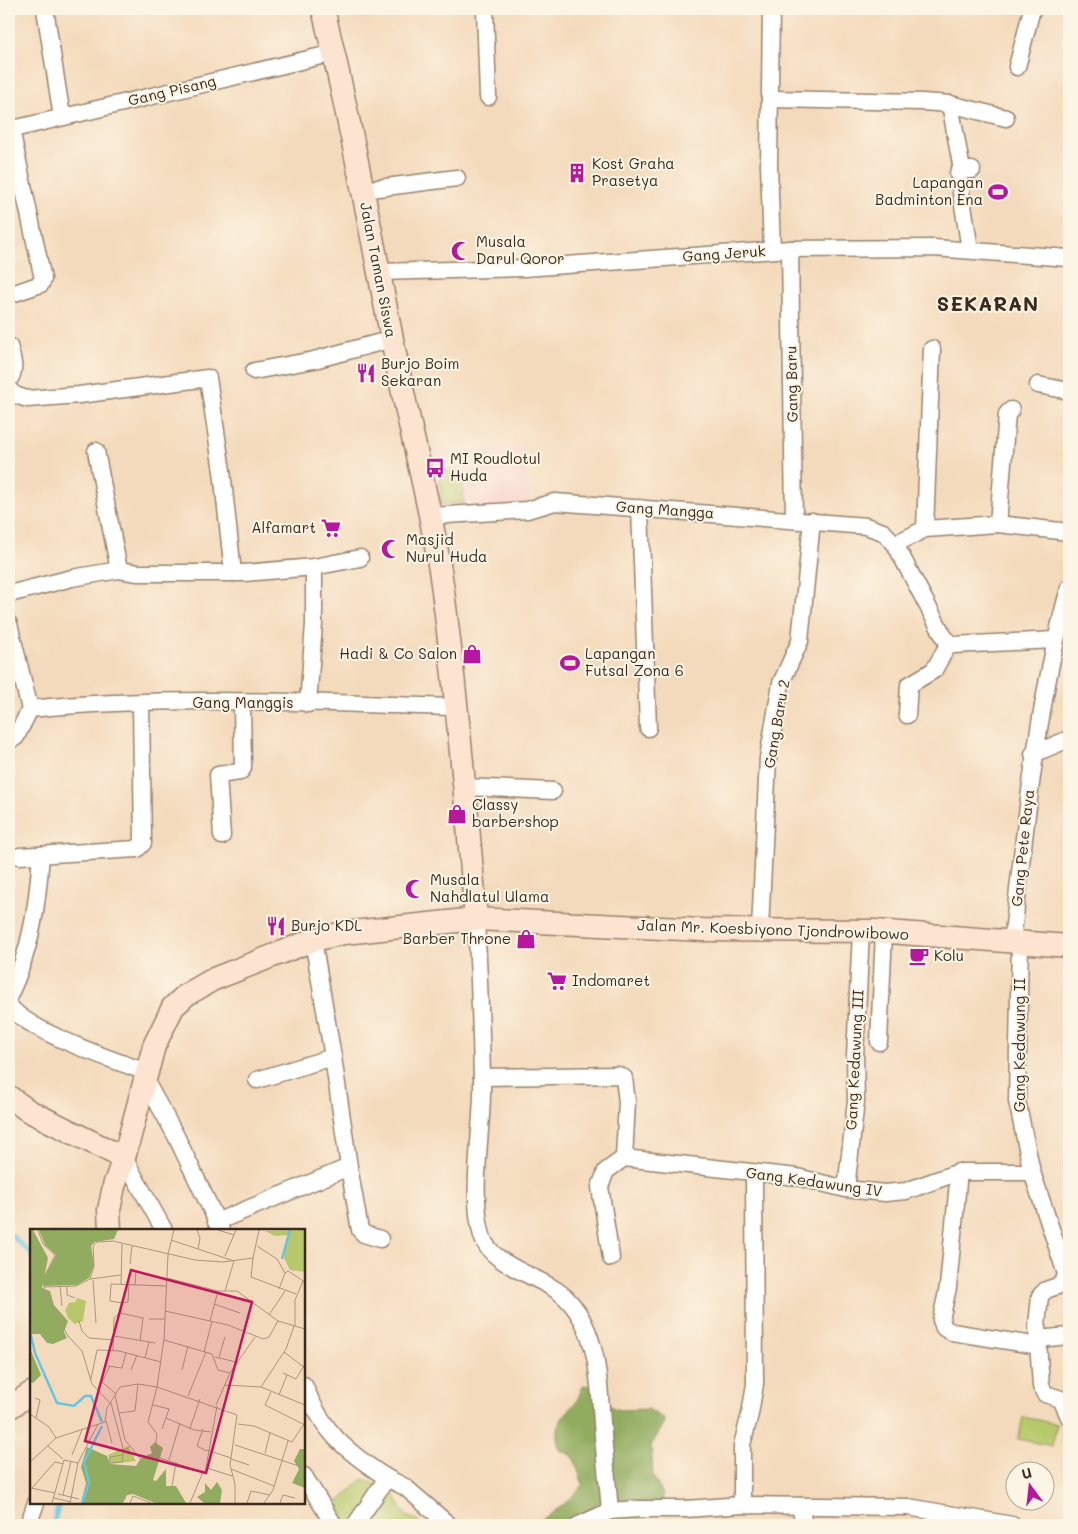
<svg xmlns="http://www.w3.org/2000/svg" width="1078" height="1534" viewBox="0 0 1078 1534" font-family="Mali,sans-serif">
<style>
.built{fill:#f7d0ca}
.green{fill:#b7c86b;stroke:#797944}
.forest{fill:#91ac5f;stroke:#666b3e}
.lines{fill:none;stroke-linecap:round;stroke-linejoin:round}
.stream{stroke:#63c5e1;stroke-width:5}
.street-casing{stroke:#98826d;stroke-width:19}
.secondary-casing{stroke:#98826d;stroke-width:25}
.street{stroke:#fff;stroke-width:16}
.secondary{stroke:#fde4d1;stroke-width:22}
.labels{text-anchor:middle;stroke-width:4;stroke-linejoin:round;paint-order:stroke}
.street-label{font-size:15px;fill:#3b2a1e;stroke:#fcf5e5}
.poi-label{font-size:15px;fill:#3b2a1e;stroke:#fcf5e5;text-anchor:start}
.district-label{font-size:20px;font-weight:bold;letter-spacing:1px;fill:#3b2a1e;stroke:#fcf5e5}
.inset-river{fill:none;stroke:#63c5e1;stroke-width:2.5}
.inset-road{fill:none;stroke:#aa947d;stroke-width:1}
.view{fill:#c2185b;fill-opacity:0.15;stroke:#c2185b;stroke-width:2.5}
.inset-edge{fill:none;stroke:#3b2a1e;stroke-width:2.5}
</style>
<rect width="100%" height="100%" fill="#fcf5e5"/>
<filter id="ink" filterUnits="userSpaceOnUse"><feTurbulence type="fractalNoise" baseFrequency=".02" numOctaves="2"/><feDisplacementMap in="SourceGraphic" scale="10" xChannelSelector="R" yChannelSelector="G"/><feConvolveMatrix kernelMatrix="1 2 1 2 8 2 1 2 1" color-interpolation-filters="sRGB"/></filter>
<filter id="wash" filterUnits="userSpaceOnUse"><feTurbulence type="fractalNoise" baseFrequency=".0096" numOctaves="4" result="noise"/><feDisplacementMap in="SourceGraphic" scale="20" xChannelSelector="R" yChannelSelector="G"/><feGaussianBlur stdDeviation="1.12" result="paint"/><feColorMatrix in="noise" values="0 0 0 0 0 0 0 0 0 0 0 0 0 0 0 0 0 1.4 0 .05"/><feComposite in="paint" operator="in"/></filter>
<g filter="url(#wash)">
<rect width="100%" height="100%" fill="#f4dabc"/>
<path class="built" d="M 525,445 L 529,499 L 506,509 L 435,512 L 430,452 Z"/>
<g class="green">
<path d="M 462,470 L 464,503 L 441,504 L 440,471 Z"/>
<path d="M 1023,1417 L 1057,1424 L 1052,1446 L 1018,1439 Z"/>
<path d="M 363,1479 L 392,1491 L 406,1516 L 417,1520 L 420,1525 L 314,1525 Z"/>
</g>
<path class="forest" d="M 584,1385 L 591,1386 L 612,1407 L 619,1410 L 648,1409 L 664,1419 L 663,1426 L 651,1445 L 653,1476 L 663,1495 L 663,1503 L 649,1510 L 640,1525 L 528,1525 C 548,1519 570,1501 583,1485 L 573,1456 L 560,1450 C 551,1422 563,1420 577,1400 C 580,1395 580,1390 584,1385 Z"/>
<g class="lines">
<g class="stream">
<path d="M 9,1233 L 31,1254"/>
<path d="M 53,1525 L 59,1503"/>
</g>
</g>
</g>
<g filter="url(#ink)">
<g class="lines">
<defs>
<g id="street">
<path d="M 45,9 L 62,117"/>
<path d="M 485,9 L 488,97"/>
<path d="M 771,9 L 769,165 L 772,250"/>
<path d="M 1017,67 L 1032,9"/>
<path d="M 770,99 L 922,102 L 950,104 L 1006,118"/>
<path d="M 950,104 L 962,170"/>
<path d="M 9,130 L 334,53"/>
<path d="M 362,190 L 457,178"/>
<path d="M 790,249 L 794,519"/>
<path d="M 970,250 L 958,173 L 960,170 L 972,170"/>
<path d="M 379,272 L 524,268 L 790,249 L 934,248 L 1069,258"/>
<path d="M 9,295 L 41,284 L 43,279 L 11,129"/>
<path d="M 9,346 C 12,358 17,369 9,380"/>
<path d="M 254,371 L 314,360 L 392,339"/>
<path d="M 1038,385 L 1069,391"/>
<path d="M 9,390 L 15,395 L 27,399 L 79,395 L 208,378 L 222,471 L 233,573"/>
<path d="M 96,451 L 119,570"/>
<path d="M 640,508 L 648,728"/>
<path d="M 431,516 L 527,510 L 555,502 L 866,526 L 883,532 L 895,544 L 944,637 L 953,645 L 1055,640"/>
<path d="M 998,524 L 1007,414 L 1011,410"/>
<path d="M 925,529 L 932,349"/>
<path d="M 895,544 L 925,529 L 998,524 L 1069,532"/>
<path d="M 9,594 L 72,578 L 119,570 L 138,573 L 244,573 L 314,567 L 360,558"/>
<path d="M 9,624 L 30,709 L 16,737 L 9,741"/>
<path d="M 308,704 L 314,624 L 314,567"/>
<path d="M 30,709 C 171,695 314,703 456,707"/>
<path d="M 907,715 L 909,685 L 934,670 L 949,643"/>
<path d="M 1033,754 L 1069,739"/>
<path d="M 465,787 L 553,791"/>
<path d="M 222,836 L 218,775 L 240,772 L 243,768 L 242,702"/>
<path d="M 19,856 L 137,849 L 143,843 L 141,703"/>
<path d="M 476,919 C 479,972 481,1025 482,1078 C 484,1126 469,1189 482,1236 C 491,1268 546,1276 568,1300 C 601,1335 599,1391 603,1436 C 605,1461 608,1486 610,1511"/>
<path d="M 760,930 L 768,758 L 781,683 L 800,641 L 812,521"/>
<path d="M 1012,942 C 1026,821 1037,705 1069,588"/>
<path d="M 1020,942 L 1017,1101 L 1032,1172 L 1066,1274 L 1063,1284 L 1046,1290 L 1040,1296 L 1037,1326 L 1041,1386 L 1045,1394 L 1061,1399 L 1069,1417"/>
<path d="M 9,996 C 32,948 37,907 41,855"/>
<path d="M 9,1005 C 26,1031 115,1061 147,1072"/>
<path d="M 879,1042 L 884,932"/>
<path d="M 482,1077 L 618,1075 L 624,1078 L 627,1102 L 624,1158 L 606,1171 L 600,1187 L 611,1258"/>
<path d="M 145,1080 L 175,1134 L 221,1230"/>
<path d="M 257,1080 L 333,1057"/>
<path d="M 124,1158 L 164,1230"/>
<path d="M 624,1158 L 797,1177 L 846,1189 L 885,1193 L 906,1191 L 959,1172 L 1032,1172"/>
<path d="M 349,1167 L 360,1230 L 364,1234 L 380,1239"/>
<path d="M 959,1172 L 948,1287 L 941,1320 L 944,1328 L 952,1332 L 1039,1346"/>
<path d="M 846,1189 L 856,1101 L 855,1056 L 861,931"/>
<path d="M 216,1222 L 349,1167 L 333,1057 L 313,940"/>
<path d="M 1038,1339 L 1069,1336"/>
<path d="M 304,1385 C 323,1432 344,1450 387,1478 L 355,1525"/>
<path d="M 304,1476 L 334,1525"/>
<path d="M 387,1478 L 405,1487 L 449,1525"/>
<path d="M 742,1505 L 742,1445 L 750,1414 L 755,1384 L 754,1173"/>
<path d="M 800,1506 L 804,1525"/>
<path d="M 28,1525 L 36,1503"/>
<path d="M 579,1525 L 610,1511 L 638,1509 L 686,1509 L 742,1505 L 908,1507 L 1012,1525"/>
</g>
<g id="secondary">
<path d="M 323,9 C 352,126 373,245 397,364 C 412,440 433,514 443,591 C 457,700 467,810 476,919"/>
<path d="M 9,1097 L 29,1111 L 124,1158"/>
<path d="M 110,1230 L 109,1210 L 114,1186 L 124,1158 L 154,1046 L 173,1007 L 186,995 L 214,979 L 313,940 L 344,933 L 476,919 L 703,930 L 876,931 L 1069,946"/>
<path d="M 9,1408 L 31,1393"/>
</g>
</defs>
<use href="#street" class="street-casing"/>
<use href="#secondary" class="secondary-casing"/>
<use href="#street" class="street"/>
<use href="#secondary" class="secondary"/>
</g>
</g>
<defs>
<symbol id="building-bare" viewBox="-9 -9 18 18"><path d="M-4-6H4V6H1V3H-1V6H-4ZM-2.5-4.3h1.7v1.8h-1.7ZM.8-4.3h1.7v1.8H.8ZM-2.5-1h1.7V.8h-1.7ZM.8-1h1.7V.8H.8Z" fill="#b5179e" stroke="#fcf5e5" stroke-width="2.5" paint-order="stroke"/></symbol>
<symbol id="stadium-bare" viewBox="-9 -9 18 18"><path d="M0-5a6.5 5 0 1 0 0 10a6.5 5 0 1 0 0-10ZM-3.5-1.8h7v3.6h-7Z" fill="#b5179e" stroke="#fcf5e5" stroke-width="2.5" paint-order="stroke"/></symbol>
<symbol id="mosque-bare" viewBox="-9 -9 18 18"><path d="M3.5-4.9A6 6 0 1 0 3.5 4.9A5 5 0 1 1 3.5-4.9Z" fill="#b5179e" stroke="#fcf5e5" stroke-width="2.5" paint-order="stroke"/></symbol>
<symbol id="restaurant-bare" viewBox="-9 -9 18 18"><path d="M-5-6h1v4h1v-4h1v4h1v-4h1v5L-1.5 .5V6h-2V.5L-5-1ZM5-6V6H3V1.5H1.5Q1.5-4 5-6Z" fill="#b5179e" stroke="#fcf5e5" stroke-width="2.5" paint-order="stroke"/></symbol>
<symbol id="bus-bare" viewBox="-9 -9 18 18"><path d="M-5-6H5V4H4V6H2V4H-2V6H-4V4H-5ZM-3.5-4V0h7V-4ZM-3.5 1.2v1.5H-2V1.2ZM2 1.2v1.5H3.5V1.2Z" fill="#b5179e" stroke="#fcf5e5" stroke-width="2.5" paint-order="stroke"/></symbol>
<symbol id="supermarket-bare" viewBox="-9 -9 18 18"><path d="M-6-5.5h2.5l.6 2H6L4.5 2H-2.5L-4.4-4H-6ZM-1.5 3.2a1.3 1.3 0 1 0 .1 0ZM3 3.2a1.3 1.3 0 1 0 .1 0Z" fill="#b5179e" stroke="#fcf5e5" stroke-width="2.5" paint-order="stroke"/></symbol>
<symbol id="shop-bare" viewBox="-9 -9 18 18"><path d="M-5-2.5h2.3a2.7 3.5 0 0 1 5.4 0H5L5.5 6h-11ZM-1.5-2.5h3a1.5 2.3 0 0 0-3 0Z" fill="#b5179e" stroke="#fcf5e5" stroke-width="2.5" paint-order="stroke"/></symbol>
<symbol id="cafe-bare" viewBox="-9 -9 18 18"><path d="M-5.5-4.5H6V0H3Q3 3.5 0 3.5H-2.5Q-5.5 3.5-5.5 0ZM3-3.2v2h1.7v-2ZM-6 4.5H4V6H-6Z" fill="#b5179e" stroke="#fcf5e5" stroke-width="2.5" paint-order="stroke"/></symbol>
</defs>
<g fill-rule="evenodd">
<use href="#building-bare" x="563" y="159" width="28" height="28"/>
<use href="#stadium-bare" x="984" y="178" width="28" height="28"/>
<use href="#mosque-bare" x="447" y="237" width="28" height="28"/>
<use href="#restaurant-bare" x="352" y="359" width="28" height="28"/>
<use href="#bus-bare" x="421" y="454" width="28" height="28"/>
<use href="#supermarket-bare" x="317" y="514" width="28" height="28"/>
<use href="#mosque-bare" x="377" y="535" width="28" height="28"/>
<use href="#shop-bare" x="458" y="640" width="28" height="28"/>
<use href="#stadium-bare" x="556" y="649" width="28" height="28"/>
<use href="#shop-bare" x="443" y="800" width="28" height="28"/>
<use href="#mosque-bare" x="401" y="875" width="28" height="28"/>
<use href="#restaurant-bare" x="262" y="912" width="28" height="28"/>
<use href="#shop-bare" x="512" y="925" width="28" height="28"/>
<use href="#cafe-bare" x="905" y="942" width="28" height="28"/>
<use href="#supermarket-bare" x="543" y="967" width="28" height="28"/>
</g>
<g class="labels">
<g class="street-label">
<text transform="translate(172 91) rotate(-13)" y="5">Gang Pisang</text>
<text transform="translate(724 254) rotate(-4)" y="5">Gang Jeruk</text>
<text transform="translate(378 270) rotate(79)" y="5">Jalan Taman Siswa</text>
<text transform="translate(792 384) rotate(-91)" y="5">Gang Baru</text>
<text transform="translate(665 510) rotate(4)" y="5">Gang Mangga</text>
<text x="243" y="708">Gang Manggis</text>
<text transform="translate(777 724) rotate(-80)" y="5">Gang Baru 2</text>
<text transform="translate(1023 848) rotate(-84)" y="5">Gang Pete Raya</text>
<text transform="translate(773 930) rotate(2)" y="5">Jalan Mr. Koesbiyono Tjondrowibowo</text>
<text transform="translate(1020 1045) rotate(-90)" y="5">Gang Kedawung II</text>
<text transform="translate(855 1060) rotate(-87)" y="5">Gang Kedawung III</text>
<text transform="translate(814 1182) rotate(8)" y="5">Gang Kedawung IV</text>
</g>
<g class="poi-label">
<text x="592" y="169">Kost Graha<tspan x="592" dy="17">Prasetya</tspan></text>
<text x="983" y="188" text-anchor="end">Lapangan<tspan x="983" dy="17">Badminton Ena</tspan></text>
<text x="476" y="247">Musala<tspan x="476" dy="17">Darul Qoror</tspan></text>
<text x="381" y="369">Burjo Boim<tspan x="381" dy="17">Sekaran</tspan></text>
<text x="450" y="464">MI Roudlotul<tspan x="450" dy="17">Huda</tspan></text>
<text x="316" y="533" text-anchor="end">Alfamart</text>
<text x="406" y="545">Masjid<tspan x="406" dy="17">Nurul Huda</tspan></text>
<text x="457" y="659" text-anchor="end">Hadi &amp; Co Salon</text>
<text x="585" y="659">Lapangan<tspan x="585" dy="17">Futsal Zona 6</tspan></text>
<text x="472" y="810">Classy<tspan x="472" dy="17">barbershop</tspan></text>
<text x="430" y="885">Musala<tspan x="430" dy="17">Nahdlatul Ulama</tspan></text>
<text x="291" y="931">Burjo KDL</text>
<text x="511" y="944" text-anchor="end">Barber Throne</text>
<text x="934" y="961">Kolu</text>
<text x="572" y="986">Indomaret</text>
</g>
<g class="district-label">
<text x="988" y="311">SEKARAN</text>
</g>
</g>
<g transform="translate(30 1229)">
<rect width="275" height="275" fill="#f4dabc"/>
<path d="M 275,1 L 275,51 L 275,43 L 260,41 L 254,29 L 258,6 L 245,7 L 235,2 ZM 47,69 L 56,72 L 53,92 L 45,95 L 38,89 L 35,81 L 39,74 L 45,73 ZM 98,217 L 106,232 L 80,235 L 78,226 Z" fill="#b7c86b"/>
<path d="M 0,1 L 3,1 L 18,29 L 12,59 L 20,62 L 24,76 L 38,92 L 34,103 L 37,109 L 23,115 L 17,114 L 10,105 L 0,105 ZM 9,1 L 88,1 L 84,10 L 65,13 L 61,17 L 64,36 L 59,49 L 47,56 L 14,57 L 14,48 L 26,26 L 15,16 ZM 1,122 L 11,146 L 3,154 L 0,153 ZM 125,213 L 133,219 L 123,251 L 126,252 L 136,240 L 136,257 L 146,257 L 156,274 L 125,274 L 103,265 L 97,266 L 93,274 L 51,274 L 56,254 L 51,238 L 57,218 L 77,227 L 80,235 L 106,237 L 111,229 L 122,224 L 120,218 ZM 270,220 L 275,220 L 275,259 L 262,254 L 269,240 L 264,232 ZM 187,253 L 192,261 L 190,274 L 174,274 L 167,268 L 175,263 L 175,254 L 181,261 Z" fill="#91ac5f"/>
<path class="inset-river" d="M 252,30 L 260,1M 0,102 L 5,124 L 27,174 L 44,177 L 55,167 L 61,167 L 72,193M 52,274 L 59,254 L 54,233 L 72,197"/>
<path class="inset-road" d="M 8,1 L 13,15 L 25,26 L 13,50 L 15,66 L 38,107 L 52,122 L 62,155 L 80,174M 167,1 L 170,9 L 168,20M 188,1 L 204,6M 141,11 L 204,32 L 195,62M 227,17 L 247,30 L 255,44 L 249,60M 195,27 L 206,1M 223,29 L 229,1M 100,35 L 102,17M 255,44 L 258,42 L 275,53M 137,49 L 188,62 L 207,62 L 248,92 L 275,100M 60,50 L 64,37 L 63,17 L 67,13 L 83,12 L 165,31 L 193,33 L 223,29 L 221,48 L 266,65M 63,51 L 66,94M 91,55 L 92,15M 105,56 L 106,41M 30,57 L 32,77M 37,57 L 37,66 L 45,69M 14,58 L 46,57 L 60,50 L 91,46M 92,74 L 80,72 L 81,55 L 136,57M 184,75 L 210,84M 135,82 L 198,96 L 233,110 L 239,108 L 248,92M 90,84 L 113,89 L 110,112M 239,86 L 255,62M 119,90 L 135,90M 49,92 L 52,102 L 59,109 L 84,111M 180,92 L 188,62M 265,97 L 265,71 L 273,52M 84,107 L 125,114M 134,111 L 182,125 L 188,141 L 200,144M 83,121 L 84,89 L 91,83 L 92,74 L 98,73 L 99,55M 174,123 L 182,92M 254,123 L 275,139M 185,128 L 206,133M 189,128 L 195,108M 115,129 L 119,113M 78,137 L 92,139 L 96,124M 80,137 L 72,153 L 86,165M 101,141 L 107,126M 152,141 L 158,117M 253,144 L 266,150 L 275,135M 61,150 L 67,121 L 89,122 L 131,133M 194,156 L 231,158 L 256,120 L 264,97M 127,158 L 134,110 L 138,25 L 144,1M 231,158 L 275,176M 241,163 L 235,176 L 275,196M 85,166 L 95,211 L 100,217 L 94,223M 249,166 L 257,146M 158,167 L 176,123M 5,169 L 10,171 L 6,189M 81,174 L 94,223 L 92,226 L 80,228 L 80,234 L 93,233 L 92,226M 123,176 L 139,180 L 132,200M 186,176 L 200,144 L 225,108M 89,184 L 105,182 L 108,155M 0,185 L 19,198 L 26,209M 136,189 L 164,201 L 181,203M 76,192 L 82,214M 208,195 L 224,197 L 262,213 L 274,195M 160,199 L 170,170M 173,200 L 167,217 L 177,222M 205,216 L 275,239M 18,217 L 33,230M 100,217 L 111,231 L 127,228 L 175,244 L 187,177M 177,221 L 201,229M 235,224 L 240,204M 42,226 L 52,201M 124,228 L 127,205 L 118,193 L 127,158M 201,230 L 219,236M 139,231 L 150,194M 0,233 L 26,209 L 75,193 L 77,179 L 90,158 L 108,155 L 127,158 L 207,186 L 200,236 L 205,255 L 205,274M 177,239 L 202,247M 201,240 L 244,257M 96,241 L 108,237 L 111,231M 142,257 L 146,233M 1,259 L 25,264M 2,259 L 25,233 L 33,235M 28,265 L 49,270M 33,266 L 41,232M 24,269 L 41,273M 22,274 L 34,231 L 48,234M 40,274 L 48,234 L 68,195M 100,274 L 103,267 L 121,274M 160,274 L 173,243M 217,274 L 221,262 L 240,266M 234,274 L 243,261 L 258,212M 250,274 L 253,266 L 265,269"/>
<path class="view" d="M 101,41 L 222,73 L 176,244 L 55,212 Z"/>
<rect width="275" height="275" class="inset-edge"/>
</g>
<rect width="1078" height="1534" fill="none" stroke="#fcf5e5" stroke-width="30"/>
<g transform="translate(1030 1486) rotate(345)"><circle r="24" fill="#fcf5e5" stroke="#afa495"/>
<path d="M0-4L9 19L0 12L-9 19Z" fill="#b5179e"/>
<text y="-8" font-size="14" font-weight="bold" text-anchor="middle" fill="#3b2a1e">U</text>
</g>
</svg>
